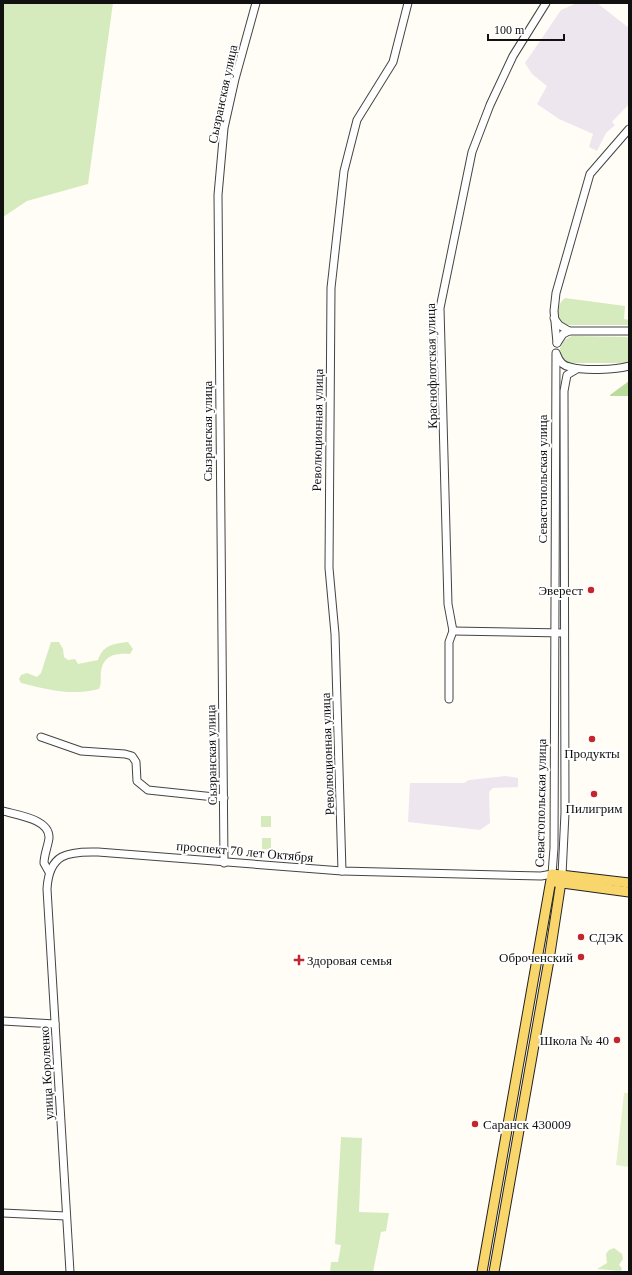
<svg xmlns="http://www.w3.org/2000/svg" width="632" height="1275" viewBox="0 0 632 1275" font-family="Georgia,serif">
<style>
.industrial{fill:#eee6ef}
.green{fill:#d5ebbd}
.forest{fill:#b9dc9c}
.pitch{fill:#e6f2cf}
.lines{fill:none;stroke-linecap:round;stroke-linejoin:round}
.minor-casing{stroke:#444;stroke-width:9}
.major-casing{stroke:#222;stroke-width:11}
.minor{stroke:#fff;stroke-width:7}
.major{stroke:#f9d66b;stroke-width:9}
.poi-dot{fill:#c4262e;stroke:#fff;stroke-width:1.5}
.labels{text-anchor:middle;stroke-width:4;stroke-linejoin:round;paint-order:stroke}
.street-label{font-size:13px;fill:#111;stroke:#fff}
.poi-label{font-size:13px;fill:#111;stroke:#fff;text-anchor:end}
</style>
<rect width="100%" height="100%" fill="#fffdf5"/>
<g class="industrial">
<path d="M 577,3 L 597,3 L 629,28 L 629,104 L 612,122 L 615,125 L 606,133 L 597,151 L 589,147 L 593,134 L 559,119 L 537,104 L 547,86 L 532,74 L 525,63 L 561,10 Z"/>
<path d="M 506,776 L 518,778 L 518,787 L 493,788 L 489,792 L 490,823 L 480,830 L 408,822 L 410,783 L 464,783 L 469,780 Z"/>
</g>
<g class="green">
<path d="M 3,3 L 113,3 L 88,184 L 27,201 L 3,217 Z"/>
<path d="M 565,298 L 625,306 L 624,319 L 629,320 L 629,325 L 564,325 C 556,317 556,305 565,298 Z"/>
<path d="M 572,336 L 627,337 L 629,339 L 629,360 L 626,363 L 566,363 C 556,353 558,341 572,336 Z"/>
<path d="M 51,642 L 59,642 L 63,649 L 64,657 L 68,660 L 75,659 L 78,664 L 98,660 C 103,645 113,644 128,642 L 133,649 L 130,654 C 116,653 103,655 101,672 C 100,678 102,683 99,689 C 69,696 50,690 21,683 L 19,679 L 21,675 L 27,673 L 37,677 L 41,673 Z"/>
<rect x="261" y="816" width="10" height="11"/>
<path d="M 262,838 L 271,838 L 271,850 L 262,849 Z"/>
<path d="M 341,1137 L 362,1138 L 359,1212 L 389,1213 L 386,1231 L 381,1232 L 373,1272 L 330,1272 L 331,1262 L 338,1262 L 341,1245 L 335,1244 Z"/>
<path d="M 614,1248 L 622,1254 L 623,1259 L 619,1265 L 622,1268 L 621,1271 L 597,1269 L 607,1263 L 606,1254 L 609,1250 Z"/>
</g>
<path class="forest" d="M 629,381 L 629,396 L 610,396 L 610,395 Z"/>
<path class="pitch" d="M 624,1093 L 629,1093 L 629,1167 L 616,1165 Z"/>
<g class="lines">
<defs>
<g id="minor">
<path d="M 554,318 L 559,325 L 569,331"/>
<path d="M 557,343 L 554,311 L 556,293 L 590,174 L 629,129"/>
<path d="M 557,343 L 563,334 L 569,331 L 629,331"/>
<path d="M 557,355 C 559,361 563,366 570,367 C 583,371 616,370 629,366"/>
<path d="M 453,631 L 564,633"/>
<path d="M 449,699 L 449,642 L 453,631 L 448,604 L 440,308 L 472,152 L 490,105 L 513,56 L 546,3"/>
<path d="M 41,737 L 81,751 L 125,754 L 132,756 L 136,762 L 137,781 L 148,790 L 224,798"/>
<path d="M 3,811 C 17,815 50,819 49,838 C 48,846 44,855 44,863 L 49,872"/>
<path d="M 224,863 L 218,195 L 224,128 L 235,79 L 256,3"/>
<path d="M 342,871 L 335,634 L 329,568 L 331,288 L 344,171 L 357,120 L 393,62 L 408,3"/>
<path d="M 562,875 L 565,813 L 564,391 L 567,375 L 577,369"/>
<path d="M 3,1021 L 55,1024"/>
<path d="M 3,1213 L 66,1216"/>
<path d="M 70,1272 L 47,889 C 49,854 67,851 98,852 L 342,871 L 541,876 L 552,874 L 554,848 L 556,353"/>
</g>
<g id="major">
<path d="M 555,882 L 629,892"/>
<path d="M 482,1272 L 552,874 L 629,883"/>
<path d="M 494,1272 L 549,960 L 562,875"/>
</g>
</defs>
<use href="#minor" class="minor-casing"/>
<use href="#major" class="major-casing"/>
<use href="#minor" class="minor"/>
<use href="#major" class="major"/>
</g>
<g class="poi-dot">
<circle cx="591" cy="590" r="4"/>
<circle cx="592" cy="739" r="4"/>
<circle cx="594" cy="794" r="4"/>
<circle cx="581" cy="937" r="4"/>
<circle cx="581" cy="957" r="4"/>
<path d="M297 954h4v4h4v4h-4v4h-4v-4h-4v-4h4z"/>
<circle cx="617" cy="1040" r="4"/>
<circle cx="475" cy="1124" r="4"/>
</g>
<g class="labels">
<g class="street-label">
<text transform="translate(222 94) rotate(-78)" y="5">Сызранская улица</text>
<text transform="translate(431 366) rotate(-91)" y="5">Краснофлотская улица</text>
<text transform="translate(317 430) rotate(-89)" y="5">Революционная улица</text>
<text transform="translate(207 431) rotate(-90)" y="5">Сызранская улица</text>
<text transform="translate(542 479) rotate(-90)" y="5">Севастопольская улица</text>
<text transform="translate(327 754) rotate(-92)" y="5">Революционная улица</text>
<text transform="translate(211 755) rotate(-91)" y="5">Сызранская улица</text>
<text transform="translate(540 803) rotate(-89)" y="5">Севастопольская улица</text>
<text transform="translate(245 851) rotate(5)" y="5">проспект 70 лет Октября</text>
<text transform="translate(46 1073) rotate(-93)" y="5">улица Короленко</text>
</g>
<g class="poi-label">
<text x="583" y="595">Эверест</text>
<text x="592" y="758" text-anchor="middle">Продукты</text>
<text x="594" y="813" text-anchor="middle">Пилигрим</text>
<text x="589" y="942" text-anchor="start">СДЭК</text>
<text x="573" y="962">Оброченский</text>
<text x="307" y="965" text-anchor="start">Здоровая семья</text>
<text x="609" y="1045">Школа № 40</text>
<text x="483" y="1129" text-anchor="start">Саранск 430009</text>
</g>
</g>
<rect width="632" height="1275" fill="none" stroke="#111111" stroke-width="8"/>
<path d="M488 34v6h76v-6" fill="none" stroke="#111111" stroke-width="2"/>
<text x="494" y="34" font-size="12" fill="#111111" stroke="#ffffff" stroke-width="3" paint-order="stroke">100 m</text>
</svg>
